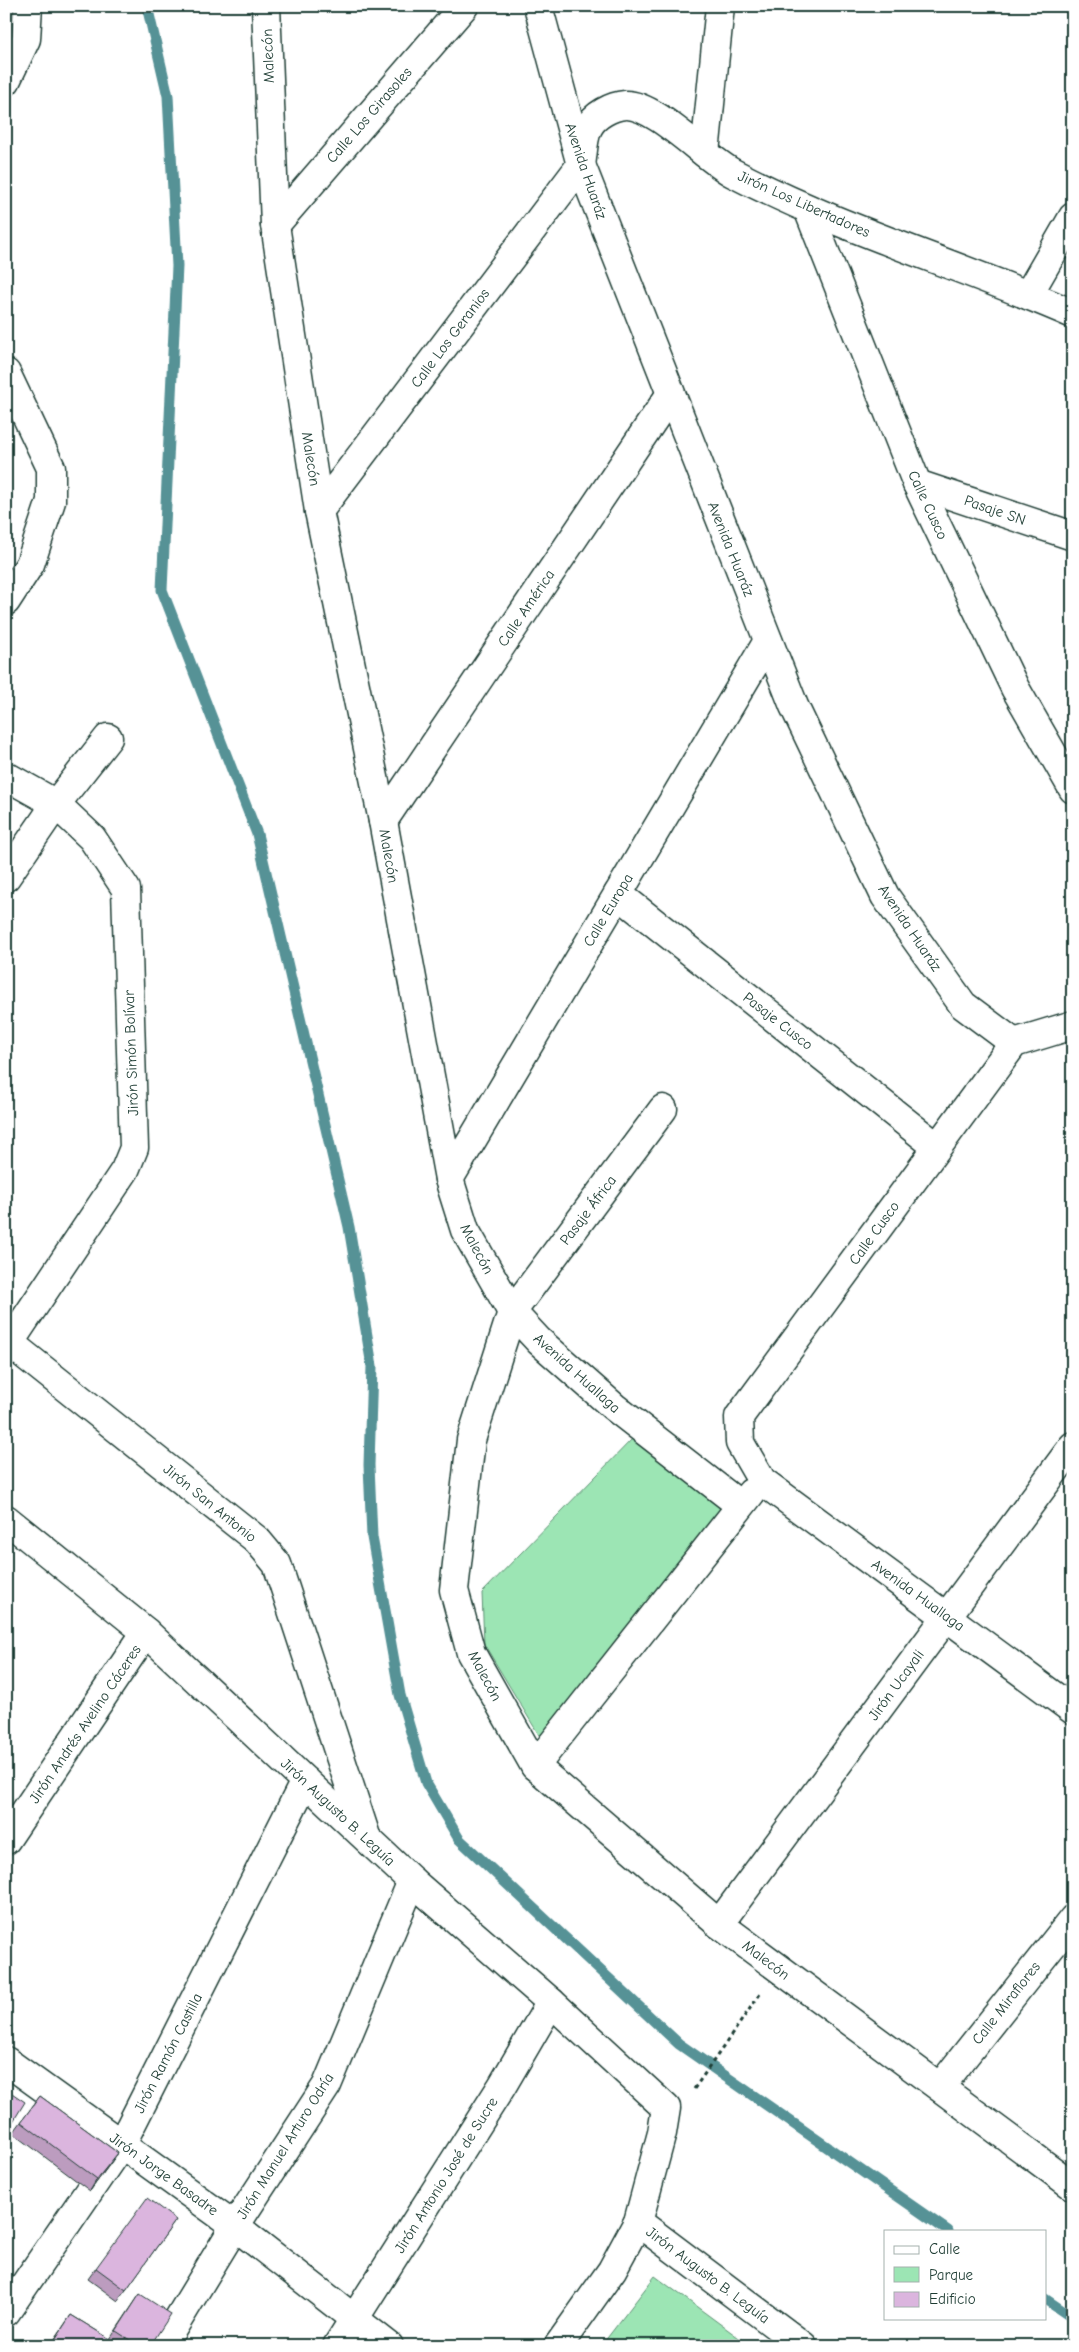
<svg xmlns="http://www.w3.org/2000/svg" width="1079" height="2352" viewBox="0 0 1079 2352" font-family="'Comic Neue',sans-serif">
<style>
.green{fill:#9ce5b4;stroke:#5e9174}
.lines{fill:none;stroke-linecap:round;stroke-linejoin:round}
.stream{stroke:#579296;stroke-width:11}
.street-casing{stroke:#1f3d34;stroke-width:31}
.path{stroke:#1f3d34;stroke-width:3;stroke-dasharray:4 4;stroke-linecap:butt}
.street{stroke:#fff;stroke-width:28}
.wall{fill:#bc9cbf;stroke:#1f3d34}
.shaded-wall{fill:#997f9b;stroke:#1f3d34}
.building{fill:#dbb5de;stroke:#1f3d34}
.labels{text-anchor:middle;stroke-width:4;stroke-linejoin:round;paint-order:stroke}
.street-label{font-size:15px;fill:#1f3d34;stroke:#fff}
</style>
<rect width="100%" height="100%" fill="#fff"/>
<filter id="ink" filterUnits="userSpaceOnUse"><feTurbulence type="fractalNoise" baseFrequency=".02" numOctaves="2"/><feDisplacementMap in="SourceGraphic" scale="10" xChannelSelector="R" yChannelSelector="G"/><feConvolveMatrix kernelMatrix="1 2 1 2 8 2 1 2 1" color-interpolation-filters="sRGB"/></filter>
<g filter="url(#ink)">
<g class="green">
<path d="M 636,1435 L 727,1509 L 542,1740 L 484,1644 L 482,1593 Z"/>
<path d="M 655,2276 L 750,2346 L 601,2346 Z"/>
</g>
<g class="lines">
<g class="stream">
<path d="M 147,6 L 168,96 L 177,266 L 162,590 L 257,834 L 349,1227 L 372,1366 L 369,1465 L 372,1537 L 400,1695 L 426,1783 L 459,1839 L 679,2044 L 948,2231"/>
<path d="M 1045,2299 L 1073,2318"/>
</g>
<defs>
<g id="street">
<path d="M 266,6 L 275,225 L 319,511 L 383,821 L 449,1179 L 465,1230 L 512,1312 L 539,1341 L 614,1407 L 740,1505"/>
<path d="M 538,6 L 581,165 L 794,706 L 885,896 L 963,1005 L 1014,1043"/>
<path d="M 6,81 L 26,39 L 28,6"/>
<path d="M 705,153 L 720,6"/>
<path d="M 808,209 L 917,484 L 1015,688 L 1073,789"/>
<path d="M 275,225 L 464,6"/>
<path d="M 1028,295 L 1073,217"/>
<path d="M 6,373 L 51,468 L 51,501 L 30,564 L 6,601"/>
<path d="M 917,484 L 1073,536"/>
<path d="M 319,511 L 581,165 C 583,154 583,138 588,128 C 594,115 612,106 625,105 C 654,103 706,159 733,173 C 842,230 961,265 1073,314"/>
<path d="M 6,776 L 56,804 L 92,838 L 126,889 L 134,1148 L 125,1170 L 6,1348"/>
<path d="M 383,821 L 670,395"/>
<path d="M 6,877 L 56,804 L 108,738"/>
<path d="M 618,894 L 937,1147"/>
<path d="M 1073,1025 L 1014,1043 L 739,1417 L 740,1443 L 762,1481 L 1073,1710"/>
<path d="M 663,1109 L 512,1312 L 471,1440 L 454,1590 L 471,1653 L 535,1766 L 719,1924 L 1073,2186"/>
<path d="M 449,1179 L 768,641"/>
<path d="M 6,1340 L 257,1540 L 277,1564 L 366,1836"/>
<path d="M 6,1519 L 146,1632 L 412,1881 L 551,2002 L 666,2108 L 662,2133 L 638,2222 L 612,2270 L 558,2346"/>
<path d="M 535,1766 L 751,1493"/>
<path d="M 6,1840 L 146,1632"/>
<path d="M 719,1924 L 1073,1446"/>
<path d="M 6,2061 L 235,2226 L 389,2346"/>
<path d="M 940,2087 L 1073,1919"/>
<path d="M 638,2222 L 803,2346"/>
<path d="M 6,2312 L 122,2143 L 305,1781"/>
<path d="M 162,2346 L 235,2226 L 327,2085 L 412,1881"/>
<path d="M 337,2346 L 502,2086 L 551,2002"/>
</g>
</defs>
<use href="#street" class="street-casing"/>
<path class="path" d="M 694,2089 L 760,1994"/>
<use href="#street" class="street"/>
</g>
<g class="wall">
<path d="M 40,2096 L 118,2153 L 90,2191 L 13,2133 Z"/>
<path d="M 176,2220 L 118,2301 L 88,2279 L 96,2268 Z"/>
<path d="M 140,2294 L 150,2346 L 49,2346 L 50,2346 L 71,2315 L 110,2339 Z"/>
</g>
<path class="shaded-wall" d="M 118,2153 L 110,2164 L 90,2191 L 97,2179 Z"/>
<g class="building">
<path d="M 6,2089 L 25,2102 L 9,2128 L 6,2126 Z"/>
<path d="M 40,2096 L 118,2153 L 97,2179 L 21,2122 Z"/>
<path d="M 147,2198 L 176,2220 L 126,2290 L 96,2268 Z"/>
<path d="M 140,2294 L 171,2314 L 150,2346 L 139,2346 L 116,2331 Z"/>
<path d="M 71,2315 L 115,2342 L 112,2346 L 54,2346 L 52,2344 Z"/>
</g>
</g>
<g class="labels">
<g class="street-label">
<text transform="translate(268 56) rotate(-92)" y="5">Malecón</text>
<text transform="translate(369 115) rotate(-49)" y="5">Calle Los Girasoles</text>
<text transform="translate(586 171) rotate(71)" y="5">Avenida Huaráz</text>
<text transform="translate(804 204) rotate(24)" y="5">Jirón Los Libertadores</text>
<text transform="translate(450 338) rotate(-53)" y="5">Calle Los Geranios</text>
<text transform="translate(311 459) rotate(81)" y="5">Malecón</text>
<text transform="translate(928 505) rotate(65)" y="5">Calle Cusco</text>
<text transform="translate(995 510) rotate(19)" y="5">Pasaje SN</text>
<text transform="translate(731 549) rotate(68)" y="5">Avenida Huaráz</text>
<text transform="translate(526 608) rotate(-56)" y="5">Calle América</text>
<text transform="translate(389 856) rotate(80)" y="5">Malecón</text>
<text transform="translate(608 910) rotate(-59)" y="5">Calle Europa</text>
<text transform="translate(910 928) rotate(56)" y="5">Avenida Huaráz</text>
<text transform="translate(778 1021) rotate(38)" y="5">Pasaje Cusco</text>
<text transform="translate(131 1053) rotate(-92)" y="5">Jirón Simón Bolívar</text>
<text transform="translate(588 1210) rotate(-53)" y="5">Pasaje África</text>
<text transform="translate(874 1233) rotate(-54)" y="5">Calle Cusco</text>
<text transform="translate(477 1249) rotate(62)" y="5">Malecón</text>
<text transform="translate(577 1373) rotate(42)" y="5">Avenida Huallaga</text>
<text transform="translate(210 1503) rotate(39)" y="5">Jirón San Antonio</text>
<text transform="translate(918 1595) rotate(36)" y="5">Avenida Huallaga</text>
<text transform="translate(485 1676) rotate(62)" y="5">Malecón</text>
<text transform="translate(896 1685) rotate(-54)" y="5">Jirón Ucayali</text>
<text transform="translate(85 1724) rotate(-56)" y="5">Jirón Andrés Avelino Cáceres</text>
<text transform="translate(338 1812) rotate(43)" y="5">Jirón Augusto B. Leguía</text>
<text transform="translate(766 1960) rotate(37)" y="5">Malecón</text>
<text transform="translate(1006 2003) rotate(-52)" y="5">Calle Miraflores</text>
<text transform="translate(168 2053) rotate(-63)" y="5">Jirón Ramón Castilla</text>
<text transform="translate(285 2146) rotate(-58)" y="5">Jirón Manuel Arturo Odría</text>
<text transform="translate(164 2174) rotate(36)" y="5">Jirón Jorge Basadre</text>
<text transform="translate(446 2175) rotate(-58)" y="5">Jirón Antonio José de Sucre</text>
<text transform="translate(708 2275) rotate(37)" y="5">Jirón Augusto B. Leguía</text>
</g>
</g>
<rect width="1079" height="2352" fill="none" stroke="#fff" stroke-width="25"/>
<rect x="12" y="12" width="1054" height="2327" fill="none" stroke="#1f3d34" stroke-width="2" filter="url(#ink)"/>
<rect x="884" y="2230" width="162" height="90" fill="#ffffff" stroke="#a5b1ae"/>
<rect x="894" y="2246" width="25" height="8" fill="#ffffff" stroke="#a5b1ae"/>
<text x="929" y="2254" font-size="15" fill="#1f3d34">Calle</text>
<rect x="894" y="2267" width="25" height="15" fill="#9ce5b4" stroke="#a5b1ae"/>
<text x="929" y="2280" font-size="15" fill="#1f3d34">Parque</text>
<rect x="894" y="2292" width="25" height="15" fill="#dbb5de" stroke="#a5b1ae"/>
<text x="929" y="2304" font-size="15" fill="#1f3d34">Edificio</text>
</svg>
